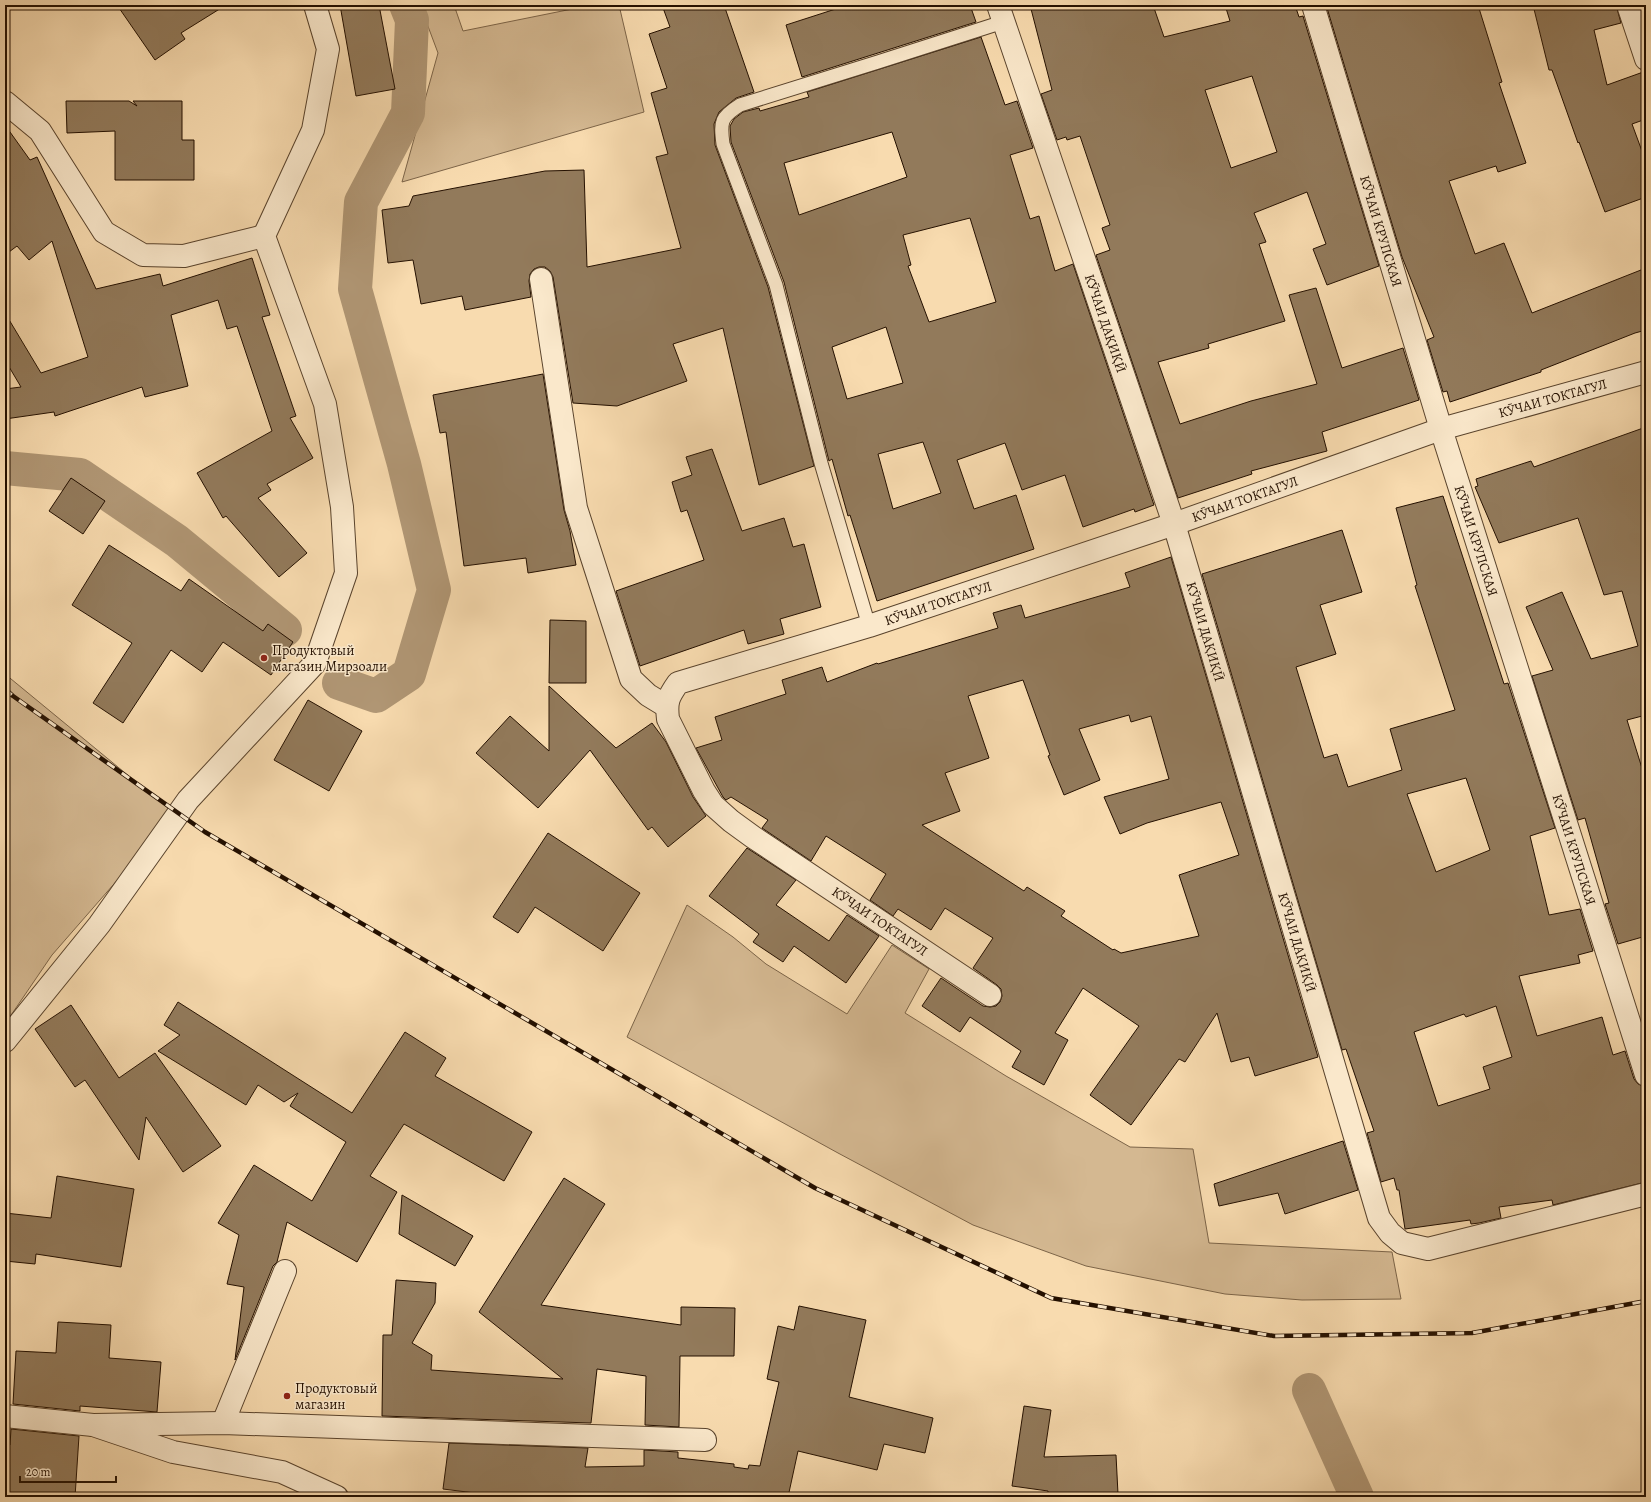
<svg xmlns="http://www.w3.org/2000/svg" width="1651" height="1502" viewBox="0 0 1651 1502" font-family="Alegreya,serif">
<style>
.green{fill:#d4b891;stroke:#7c6448}
.lines{fill:none;stroke-linecap:round;stroke-linejoin:round}
.canal{stroke:#b09674;stroke-width:34}
.building{fill:#927a5b;stroke:#241000;fill-rule:evenodd}
.lane-casing{stroke:#59432c;stroke-width:15}
.street-casing{stroke:#59432c;stroke-width:24}
.lane{stroke:#fae8cb;stroke-width:13}
.street{stroke:#fae8cb;stroke-width:22}
.rail-casing{stroke:#241000;stroke-width:4.5}
.rail{stroke:#fae8cb;stroke-width:3;stroke-dasharray:9;stroke-linecap:butt}
.poi-dot{fill:#8f2418;stroke:#fae8cb;stroke-width:1.5}
.labels{text-anchor:middle;stroke-width:3;stroke-linejoin:round;paint-order:stroke}
.street-label{font-size:14px;fill:#241000;stroke:#fae8cb}
.poi-label{font-size:14px;fill:#241000;stroke:#fae8cb;text-anchor:start}
</style>
<rect width="100%" height="100%" fill="#f8dbaf"/>
<filter id="stains"><feTurbulence type="fractalNoise" baseFrequency=".005" numOctaves="4"/><feColorMatrix values="0 0 0 0 .2 0 0 0 0 .09 0 0 0 0 .02 0 0 0 .5 -.17"/></filter>
<radialGradient id="worn" r=".72"><stop offset=".6" stop-color="#630" stop-opacity="0"/><stop offset="1" stop-color="#630" stop-opacity=".3"/></radialGradient>
<g class="green">
<path d="M 420,5 L 454,5 L 463,31 L 592,5 L 619,5 L 644,112 L 402,182 L 438,53 Z"/>
<path d="M 5,674 L 175,814 L 52,955 L 5,1024 Z"/>
<path d="M 687,905 L 733,937 L 766,964 L 847,1014 L 892,945 L 929,969 L 905,1013 L 1006,1076 L 1130,1147 L 1193,1149 L 1209,1243 L 1392,1252 L 1401,1299 L 1302,1300 L 1225,1294 L 1086,1266 L 973,1225 L 838,1153 L 627,1037 Z"/>
</g>
<g class="lines">
<g class="canal">
<path d="M 5,468 L 80,475 L 177,541 L 285,630"/>
<path d="M 339,683 L 376,696 L 409,674 L 434,590 L 404,464 L 355,289 L 361,202 L 408,113 L 412,20 L 406,5"/>
<path d="M 1309,1390 L 1357,1497"/>
</g>
</g>
<g class="building">
<path d="M 117,5 L 226,5 L 181,33 L 185,39 L 155,60 Z"/>
<path d="M 340,5 L 379,5 L 395,89 L 356,96 Z"/>
<path d="M 662,5 L 724,5 L 754,92 L 736,98 L 719,112 L 714,124 L 715,145 L 768,287 L 814,466 L 759,485 L 723,328 L 673,344 L 687,381 L 617,406 L 573,403 L 553,277 L 550,271 L 545,267 L 539,267 L 534,269 L 530,274 L 529,281 L 531,297 L 465,310 L 462,296 L 421,304 L 413,260 L 388,263 L 382,210 L 409,206 L 413,196 L 545,171 L 584,170 L 587,267 L 681,248 L 656,157 L 668,154 L 651,93 L 667,88 L 649,34 L 670,27 Z"/>
<path d="M 848,5 L 970,5 L 976,22 L 802,77 L 786,25 Z"/>
<path d="M 1030,5 L 1153,5 L 1164,37 L 1230,21 L 1225,5 L 1295,5 L 1299,17 L 1303,16 L 1379,266 L 1327,285 L 1313,249 L 1326,244 L 1307,192 L 1254,213 L 1266,242 L 1259,244 L 1285,321 L 1208,344 L 1209,348 L 1158,362 L 1180,424 L 1251,401 L 1317,384 L 1289,295 L 1316,288 L 1342,368 L 1403,348 L 1419,400 L 1322,432 L 1327,451 L 1251,471 L 1252,474 L 1178,498 L 1096,255 L 1110,250 L 1102,228 L 1110,225 L 1080,136 L 1067,140 L 1066,137 L 1057,140 L 1041,94 L 1052,90 ZM 1252,76 L 1277,152 L 1231,168 L 1205,90 Z"/>
<path d="M 1336,5 L 1478,5 L 1502,82 L 1499,83 L 1526,163 L 1498,172 L 1496,166 L 1449,181 L 1475,254 L 1504,243 L 1532,313 L 1646,268 L 1646,330 L 1635,333 L 1541,370 L 1541,372 L 1450,402 L 1447,391 L 1443,392 L 1427,340 L 1434,337 L 1402,257 L 1327,8 Z"/>
<path d="M 1533,5 L 1616,5 L 1621,23 L 1594,30 L 1607,85 L 1646,71 L 1646,119 L 1632,124 L 1646,162 L 1646,197 L 1605,212 L 1579,142 L 1578,143 L 1552,70 L 1549,70 Z"/>
<path d="M 981,37 L 1005,105 L 1017,101 L 1033,148 L 1010,155 L 1030,219 L 1039,216 L 1055,271 L 1073,264 L 1154,505 L 1135,512 L 1134,509 L 1083,527 L 1065,475 L 1022,490 L 1005,443 L 957,460 L 974,509 L 1016,495 L 1034,549 L 877,601 L 850,515 L 848,516 L 832,459 L 829,461 L 784,282 L 731,142 L 730,126 L 734,119 L 743,112 L 759,108 L 760,111 L 809,97 L 807,92 ZM 892,132 L 907,177 L 799,215 L 784,163 ZM 970,218 L 996,302 L 929,322 L 908,266 L 911,265 L 903,235 ZM 886,327 L 903,383 L 847,399 L 832,347 ZM 923,442 L 941,493 L 893,509 L 878,454 Z"/>
<path d="M 66,101 L 129,101 L 137,106 L 133,101 L 182,101 L 182,140 L 194,140 L 194,180 L 115,180 L 115,131 L 67,133 Z"/>
<path d="M 5,125 L 30,160 L 37,157 L 96,289 L 160,274 L 163,286 L 252,258 L 270,315 L 262,317 L 296,416 L 290,418 L 313,458 L 267,484 L 271,490 L 258,498 L 307,553 L 279,577 L 226,516 L 223,518 L 197,473 L 272,431 L 237,326 L 227,329 L 218,300 L 171,315 L 188,386 L 145,397 L 142,387 L 55,416 L 54,412 L 5,419 L 5,389 L 21,387 L 5,360 L 5,313 L 41,373 L 88,357 L 52,241 L 29,260 L 17,246 L 5,255 Z"/>
<path d="M 543,374 L 564,510 L 570,531 L 576,565 L 528,573 L 526,558 L 464,566 L 446,432 L 440,433 L 433,395 Z"/>
<path d="M 1646,427 L 1646,715 L 1627,720 L 1646,781 L 1646,936 L 1618,944 L 1605,904 L 1609,903 L 1585,818 L 1578,820 L 1532,676 L 1553,670 L 1526,607 L 1562,592 L 1591,659 L 1638,646 L 1622,591 L 1604,595 L 1578,518 L 1499,543 L 1475,487 L 1478,486 L 1476,479 L 1531,461 L 1534,467 Z"/>
<path d="M 712,449 L 742,531 L 784,518 L 793,547 L 804,544 L 821,607 L 780,619 L 784,634 L 748,644 L 744,630 L 640,666 L 616,591 L 704,560 L 687,510 L 681,512 L 672,482 L 692,475 L 686,457 Z"/>
<path d="M 71,478 L 105,501 L 83,534 L 49,511 Z"/>
<path d="M 1443,496 L 1504,684 L 1508,683 L 1555,828 L 1530,836 L 1549,915 L 1580,909 L 1593,951 L 1578,955 L 1580,963 L 1519,976 L 1537,1036 L 1602,1017 L 1613,1055 L 1625,1051 L 1634,1079 L 1638,1084 L 1646,1087 L 1646,1182 L 1553,1205 L 1552,1200 L 1499,1207 L 1501,1218 L 1479,1223 L 1471,1224 L 1470,1220 L 1405,1229 L 1399,1190 L 1397,1190 L 1394,1178 L 1381,1182 L 1367,1133 L 1374,1131 L 1346,1049 L 1342,1050 L 1202,574 L 1342,530 L 1362,592 L 1320,605 L 1336,654 L 1296,667 L 1324,758 L 1337,754 L 1348,787 L 1402,770 L 1390,729 L 1455,710 L 1415,586 L 1417,585 L 1396,508 ZM 1466,778 L 1490,850 L 1436,872 L 1407,794 ZM 1496,1006 L 1512,1057 L 1483,1067 L 1490,1089 L 1438,1106 L 1414,1032 L 1464,1014 L 1466,1017 Z"/>
<path d="M 109,545 L 181,591 L 189,579 L 263,631 L 268,624 L 293,642 L 271,675 L 223,642 L 202,672 L 171,650 L 123,723 L 93,703 L 132,643 L 72,605 Z"/>
<path d="M 1171,557 L 1318,1057 L 1255,1076 L 1249,1057 L 1231,1062 L 1217,1013 L 1185,1062 L 1179,1059 L 1131,1125 L 1090,1095 L 1139,1026 L 1083,988 L 1055,1033 L 1068,1040 L 1044,1085 L 1012,1067 L 1021,1051 L 970,1017 L 960,1032 L 922,1006 L 941,978 L 983,1006 L 990,1007 L 996,1006 L 1000,1002 L 1002,996 L 1001,989 L 997,985 L 973,968 L 993,938 L 945,908 L 931,930 L 898,909 L 893,916 L 870,900 L 886,874 L 826,836 L 811,861 L 762,828 L 768,820 L 731,797 L 726,800 L 723,797 L 696,748 L 722,740 L 715,717 L 786,694 L 782,680 L 822,667 L 827,682 L 877,663 L 878,664 L 998,628 L 993,613 L 1021,605 L 1025,618 L 1130,587 L 1125,573 ZM 1023,680 L 1050,755 L 1048,756 L 1064,795 L 1100,780 L 1079,729 L 1129,715 L 1131,722 L 1151,716 L 1169,779 L 1104,797 L 1120,834 L 1147,823 L 1221,802 L 1239,855 L 1179,875 L 1199,936 L 1121,953 L 1114,949 L 1113,950 L 1061,916 L 1065,911 L 1027,887 L 1024,891 L 922,825 L 960,811 L 945,773 L 989,758 L 968,696 Z"/>
<path d="M 550,620 L 586,621 L 586,683 L 549,683 Z"/>
<path d="M 549,686 L 616,748 L 652,723 L 666,742 L 693,797 L 706,816 L 668,847 L 652,827 L 648,830 L 590,750 L 538,808 L 476,753 L 510,716 L 549,751 Z"/>
<path d="M 308,700 L 362,731 L 329,791 L 274,760 Z"/>
<path d="M 548,833 L 640,893 L 603,951 L 535,907 L 518,933 L 493,917 Z"/>
<path d="M 747,848 L 796,880 L 776,905 L 829,941 L 847,915 L 879,936 L 846,983 L 794,946 L 783,962 L 753,942 L 759,934 L 709,896 Z"/>
<path d="M 178,1002 L 352,1113 L 405,1032 L 446,1058 L 435,1076 L 532,1132 L 504,1181 L 404,1124 L 370,1176 L 397,1192 L 357,1262 L 287,1222 L 277,1262 L 273,1266 L 235,1360 L 244,1287 L 227,1284 L 239,1235 L 218,1223 L 254,1165 L 312,1201 L 346,1142 L 290,1106 L 298,1093 L 284,1102 L 258,1085 L 246,1105 L 158,1051 L 180,1035 L 164,1025 Z"/>
<path d="M 71,1005 L 119,1078 L 155,1053 L 221,1146 L 183,1172 L 146,1117 L 139,1160 L 85,1080 L 75,1087 L 35,1029 Z"/>
<path d="M 1343,1141 L 1358,1190 L 1285,1214 L 1278,1193 L 1219,1206 L 1214,1184 Z"/>
<path d="M 57,1176 L 134,1189 L 121,1267 L 36,1254 L 35,1264 L 5,1261 L 5,1213 L 51,1218 Z"/>
<path d="M 564,1178 L 605,1204 L 541,1305 L 681,1325 L 681,1307 L 735,1308 L 734,1356 L 680,1356 L 679,1427 L 645,1425 L 646,1376 L 597,1369 L 591,1423 L 382,1416 L 383,1335 L 392,1335 L 396,1280 L 436,1283 L 435,1303 L 412,1343 L 432,1355 L 431,1370 L 563,1379 L 479,1312 Z"/>
<path d="M 402,1195 L 473,1236 L 455,1266 L 399,1234 Z"/>
<path d="M 799,1306 L 866,1320 L 849,1397 L 933,1418 L 925,1453 L 884,1444 L 877,1470 L 798,1451 L 788,1497 L 690,1497 L 647,1494 L 647,1497 L 507,1497 L 443,1489 L 449,1443 L 588,1448 L 585,1467 L 644,1466 L 644,1450 L 678,1452 L 678,1458 L 734,1464 L 734,1467 L 748,1469 L 749,1465 L 760,1466 L 779,1382 L 767,1379 L 778,1326 L 794,1330 Z"/>
<path d="M 58,1322 L 111,1325 L 109,1358 L 161,1362 L 157,1412 L 80,1406 L 80,1411 L 13,1404 L 16,1351 L 56,1353 Z"/>
<path d="M 1024,1406 L 1051,1410 L 1044,1457 L 1116,1455 L 1118,1494 L 1048,1496 L 1048,1491 L 1012,1486 Z"/>
<path d="M 11,1429 L 79,1436 L 75,1497 L 5,1494 L 5,1444 L 10,1445 Z"/>
</g>
<g class="lines">
<defs>
<path id="lane" d="M 869,626 L 821,463 L 776,285 L 723,144 C 720,121 721,117 740,105 L 878,62 L 1003,22"/>
<g id="street">
<path id="s1" d="M 998,5 L 1174,524 L 1379,1218 L 1390,1233 L 1402,1243 L 1428,1249 L 1646,1194"/>
<path id="s2" d="M 1313,5 L 1441,429 L 1646,1075"/>
<path d="M 1628,5 L 1646,59"/>
<path d="M 5,102 L 40,131 L 104,232 L 143,255 L 184,256 L 264,236"/>
<path d="M 541,279 L 576,508 L 631,679 L 648,695 L 666,706"/>
<path id="s3" d="M 990,995 L 753,837 L 731,821 L 713,805 L 704,791 L 668,719 C 666,702 668,697 678,683 L 869,626 L 1174,524 L 1441,429 L 1646,372"/>
<path d="M 5,1041 L 99,925 L 188,800 L 315,663 L 346,573 L 342,507 L 325,404 L 264,236 L 313,130 L 328,49 L 315,5"/>
<path d="M 5,1416 L 93,1425 L 173,1452 L 282,1472 L 337,1497"/>
<path d="M 223,1423 L 285,1271"/>
<path d="M 93,1425 L 223,1423 L 705,1440"/>
</g>
</defs>
<use href="#lane" class="lane-casing"/>
<use href="#street" class="street-casing"/>
<use href="#lane" class="lane"/>
<use href="#street" class="street"/>
<defs>
<path id="rail" d="M 5,689 L 13,696 L 205,832 L 815,1188 L 1051,1298 L 1274,1336 L 1472,1333 L 1646,1301"/>
</defs>
<use href="#rail" class="rail-casing"/>
<use href="#rail" class="rail"/>
</g>
<g class="poi-dot">
<circle cx="264" cy="658" r="4"/>
<circle cx="287" cy="1396" r="4"/>
</g>
<g class="labels">
<g class="street-label">
<text dy="5" stroke="none"><textPath href="#s2" startOffset="236">КӮЧАИ КРУПСКАЯ</textPath></text>
<text dy="5" stroke="none"><textPath href="#s1" startOffset="336">КӮЧАИ ДАҚИҚӢ</textPath></text>
<text dy="5" stroke="none"><textPath href="#s3" startOffset="1392">КӮЧАИ ТОКТАГУЛ</textPath></text>
<text dy="5" stroke="none"><textPath href="#s3" startOffset="1068">КӮЧАИ ТОКТАГУЛ</textPath></text>
<text dy="5" stroke="none"><textPath href="#s2" startOffset="560">КӮЧАИ КРУПСКАЯ</textPath></text>
<text dy="5" stroke="none"><textPath href="#s3" startOffset="744">КӮЧАИ ТОКТАГУЛ</textPath></text>
<text dy="5" stroke="none"><textPath href="#s1" startOffset="660">КӮЧАИ ДАҚИҚӢ</textPath></text>
<text dy="5" stroke="none"><textPath href="#s2" startOffset="884">КӮЧАИ КРУПСКАЯ</textPath></text>
<text transform="translate(880 921) rotate(34)" y="5">КӮЧАИ ТОКТАГУЛ</text>
<text dy="5" stroke="none"><textPath href="#s1" startOffset="984">КӮЧАИ ДАҚИҚӢ</textPath></text>
</g>
<g class="poi-label">
<text x="272" y="655">Продуктовый<tspan x="272" dy="16">магазин Мирзоали</tspan></text>
<text x="295" y="1393">Продуктовый<tspan x="295" dy="16">магазин</tspan></text>
</g>
</g>
<rect width="1651" height="1502" fill="none" stroke="#f8dbaf" stroke-width="20"/>
<rect x="6" y="6" width="1639" height="1490" fill="none" stroke="#241000" stroke-width="2"/>
<rect x="10" y="10" width="1631" height="1482" fill="none" stroke="#241000"/>
<path d="M20 1476v6h96v-6" fill="none" stroke="#241000" stroke-width="2"/>
<text x="26" y="1476" font-size="12" fill="#241000" stroke="#fae8cb" stroke-width="3" paint-order="stroke">20 m</text>
<rect width="100%" height="100%" filter="url(#stains)"/>
<rect width="100%" height="100%" fill="url(#worn)"/>
</svg>
